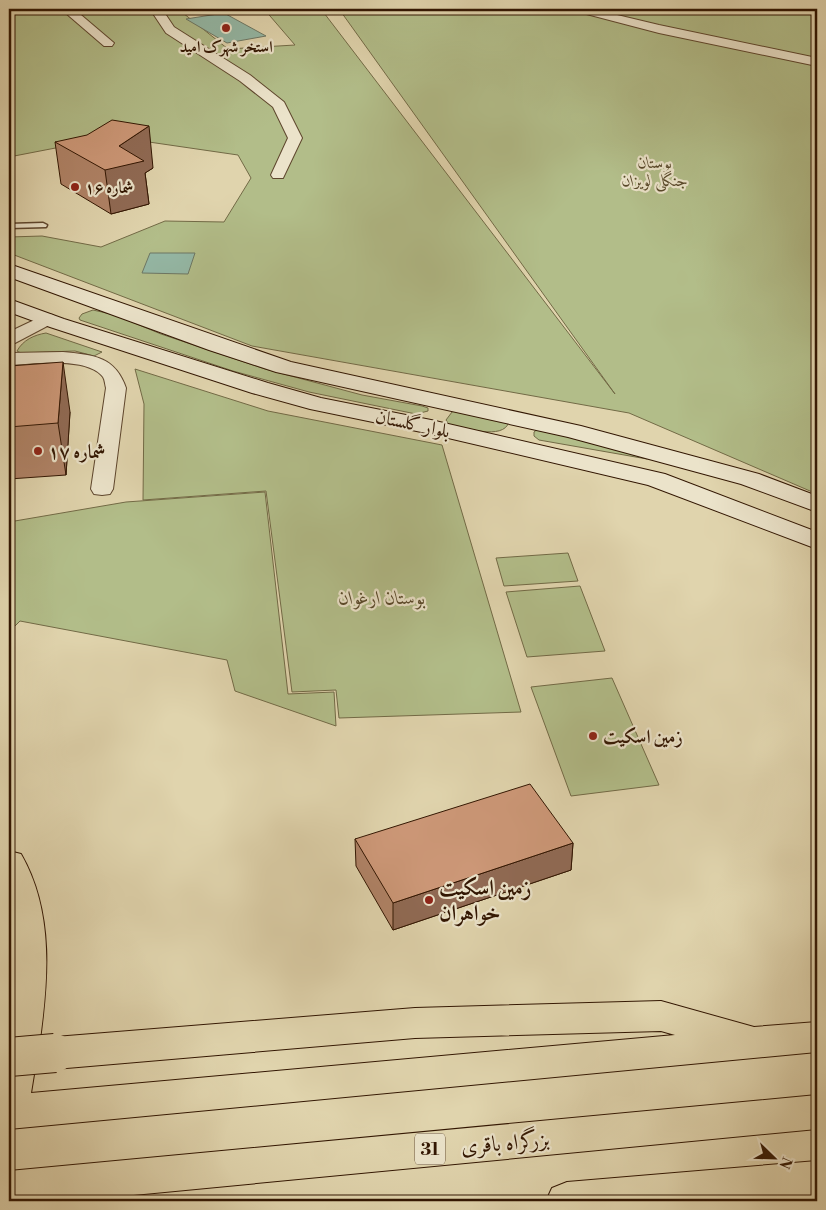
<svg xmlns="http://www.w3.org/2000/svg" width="826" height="1210" viewBox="0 0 826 1210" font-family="'Libre Bodoni',Amiri,serif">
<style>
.green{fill:#b2bd89;stroke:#726a46}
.water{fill:#94b8a6;stroke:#6d7764}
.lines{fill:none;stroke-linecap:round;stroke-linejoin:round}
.lane-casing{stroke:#5e462d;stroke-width:3}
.street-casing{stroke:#5e462d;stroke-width:2}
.secondary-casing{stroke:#321602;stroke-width:2}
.highway-casing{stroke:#321602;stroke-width:2}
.lane{fill:#ebe3ca;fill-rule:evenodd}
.street{fill:#ebe3ca;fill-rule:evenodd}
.secondary{fill:#ebe3ca;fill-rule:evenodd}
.highway{fill:#e0d4ad;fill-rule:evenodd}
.highway-bridge-casing{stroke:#321602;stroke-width:40;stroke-linecap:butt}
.highway-bridge{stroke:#e0d4ad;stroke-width:38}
.wall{fill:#b08367;stroke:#321602}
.shaded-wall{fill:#906a54;stroke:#321602}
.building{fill:#cd9878;stroke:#321602}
.poi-dot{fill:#8f2418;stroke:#ebe3ca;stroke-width:2}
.labels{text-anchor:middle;stroke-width:4.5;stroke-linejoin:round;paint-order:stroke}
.far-poi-label{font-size:16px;font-weight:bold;fill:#321602;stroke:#ebe3ca}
.far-park-label{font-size:16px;font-style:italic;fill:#58482a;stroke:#ebe3ca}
.shield{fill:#ebe3ca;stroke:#6a543e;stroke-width:1}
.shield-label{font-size:18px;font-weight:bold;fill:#321602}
.street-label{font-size:19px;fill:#321602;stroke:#ebe3ca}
.poi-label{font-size:19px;font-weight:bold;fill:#321602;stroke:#ebe3ca;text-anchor:start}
.park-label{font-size:19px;font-style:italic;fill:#58482a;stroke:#ebe3ca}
.near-poi-label{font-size:22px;font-weight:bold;fill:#321602;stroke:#ebe3ca;text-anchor:start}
.near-street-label{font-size:22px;fill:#321602;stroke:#ebe3ca}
</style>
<rect width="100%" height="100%" fill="#e0d4ad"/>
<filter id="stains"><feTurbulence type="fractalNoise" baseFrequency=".004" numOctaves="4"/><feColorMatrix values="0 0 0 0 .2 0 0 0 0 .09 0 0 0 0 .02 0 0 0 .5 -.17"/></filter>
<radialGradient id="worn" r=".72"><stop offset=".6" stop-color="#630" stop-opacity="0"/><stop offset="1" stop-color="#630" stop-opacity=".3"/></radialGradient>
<g class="green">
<path d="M 9,9 L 178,9 L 228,49 L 295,45 L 264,9 L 321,9 L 615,394 L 339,9 L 817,9 L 817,494 L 629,413 L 252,346 L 9,253 L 9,237 L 42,236 L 101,247 L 165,221 L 224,222 L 251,178 L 238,155 L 142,141 L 71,145 L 9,157 Z"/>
<path d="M 93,310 L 115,315 L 161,334 L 265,369 L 362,395 L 422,406 L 428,408 L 428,411 L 416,414 L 309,392 L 233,371 L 80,320 L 79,318 L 82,314 Z"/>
<path d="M 46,333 L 102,352 L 94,356 L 75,351 L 21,353 L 17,351 C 23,340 34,335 46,333 Z"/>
<path d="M 135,369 L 268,411 L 442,445 L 521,712 L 339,718 L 336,690 L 292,692 L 266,491 L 143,500 L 144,404 Z"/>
<path d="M 457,409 L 509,422 C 503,441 464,427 449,425 L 446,420 L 452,412 Z"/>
<path d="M 539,428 L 649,458 L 647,459 L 539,440 L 534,436 L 534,432 Z"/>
<path d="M 265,492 L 288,694 L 334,692 L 336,726 L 235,691 L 227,660 L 20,621 L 9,632 L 9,522 L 126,502 Z"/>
<path d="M 568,553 L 578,581 L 504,586 L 496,558 Z"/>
<path d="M 580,586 L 605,651 L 527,657 L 506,592 Z"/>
<path d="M 612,678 L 659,785 L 571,796 L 531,687 Z"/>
</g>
<g class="water">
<path d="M 224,13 L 266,36 L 227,43 L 186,19 Z"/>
<path d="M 150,253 L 195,253 L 188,274 L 142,273 Z"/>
</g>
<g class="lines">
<defs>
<path id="lane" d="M 43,223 L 47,225 L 46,227 L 9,228 L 9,224 Z"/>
<g id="street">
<path d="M 61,9 L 74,9 L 114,43 L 112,46 L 104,46 Z"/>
<path d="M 150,9 L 162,9 L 174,27 L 250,75 L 284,102 L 302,138 L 283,178 L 273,178 L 271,175 L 288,138 L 273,107 L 240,81 L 166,33 Z"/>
<path d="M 573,9 L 592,9 L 659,25 L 817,58 L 817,66 L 659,33 L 575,11 Z"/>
<path d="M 47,314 L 53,315 L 56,319 L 53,323 L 15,343 L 9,344 L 9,332 Z"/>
<path d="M 63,352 C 93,355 115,356 126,388 L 113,489 L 110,494 L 102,495 L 94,494 L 91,489 L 106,388 C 105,385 105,380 103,377 C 88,356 31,364 9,365 L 9,353 Z"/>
</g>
<g id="secondary">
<path d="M 9,264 L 291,362 L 581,426 L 759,474 L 817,496 L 817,512 L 741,484 L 568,437 L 276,372 L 209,350 L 9,277 Z"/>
<path d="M 9,299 L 64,319 L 268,383 L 321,398 L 431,420 L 665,474 L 817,532 L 817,549 L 648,485 L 431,434 L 310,409 L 252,393 L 50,327 L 9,312 Z"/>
</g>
<g id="highway">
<path d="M 9,851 L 21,854 C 55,913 48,983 39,1047 L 42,1042 L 55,1037 L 415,1008 L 661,1001 L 754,1027 L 817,1022 L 817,1052 L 9,1129 L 9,991 L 11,953 ZM 661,1031 L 675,1035 L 31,1093 L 37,1056 L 42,1064 L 55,1069 L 415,1038 Z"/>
<path d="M 817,1095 L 817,1129 L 71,1201 L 9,1201 L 9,1171 Z"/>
<path d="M 817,1161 L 817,1197 L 770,1201 L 546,1201 L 552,1188 L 567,1182 Z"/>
</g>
</defs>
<use href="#lane" class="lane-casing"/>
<use href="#street" class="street-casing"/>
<use href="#secondary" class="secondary-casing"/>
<use href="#highway" class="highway-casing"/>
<use href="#lane" class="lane"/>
<use href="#street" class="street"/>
<use href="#secondary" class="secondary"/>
<use href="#highway" class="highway"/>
<defs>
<path id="highway-bridge" d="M 9,1057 L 55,1053"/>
</defs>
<use href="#highway-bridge" class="highway-bridge-casing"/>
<use href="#highway-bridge" class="highway-bridge"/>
</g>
<g class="wall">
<path d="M 55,142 L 153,168 L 145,173 L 149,204 L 111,214 L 61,184 Z"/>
<path d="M 9,377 L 70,412 L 66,475 L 9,479 Z"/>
<path d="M 355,839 L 573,843 L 571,870 L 393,930 L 356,866 Z"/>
</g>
<g class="shaded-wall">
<path d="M 149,126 L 153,168 L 145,173 L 149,204 L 111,214 L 105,170 L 119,146 Z"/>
<path d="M 63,362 L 70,412 L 66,475 L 58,423 Z"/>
<path d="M 573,843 L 571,870 L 393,930 L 393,903 Z"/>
</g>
<g class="building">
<path d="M 112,120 L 149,126 L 119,146 L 144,161 L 105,170 L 55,142 L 87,135 Z"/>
<path d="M 63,362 L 58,423 L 9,427 L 9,377 L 10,377 L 10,366 Z"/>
<path d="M 530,784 L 573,843 L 393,903 L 355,839 Z"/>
</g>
<g class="poi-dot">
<circle cx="226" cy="28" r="5"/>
<circle cx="75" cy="187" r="5"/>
<circle cx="38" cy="451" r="5"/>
<circle cx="593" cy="736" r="5"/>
<circle cx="429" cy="900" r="5"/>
</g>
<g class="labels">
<g class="far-poi-label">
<text x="226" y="52">استخر شهرک امید</text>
<text x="85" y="193" text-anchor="start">شماره ۱۶</text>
</g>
<g class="far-park-label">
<text x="655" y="168">بوستان<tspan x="655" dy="18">جنگلی لویزان</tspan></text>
</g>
<rect class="shield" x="415" y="1133.5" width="30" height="31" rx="4"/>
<g class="shield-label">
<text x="430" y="1155">31</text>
</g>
<g class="street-label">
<text transform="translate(413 423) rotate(12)" y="7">بلوار گلستان</text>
</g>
<g class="poi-label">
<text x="48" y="458">شماره ۱۷</text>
<text x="603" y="743">زمین اسکیت</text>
</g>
<g class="park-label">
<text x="382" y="604">بوستان ارغوان</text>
</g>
<g class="near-poi-label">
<text x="439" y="895">زمین اسکیت<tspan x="439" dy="25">خواهران</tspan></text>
</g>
<g class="near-street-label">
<text transform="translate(505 1142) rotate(-5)" y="8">بزرگراه باقری</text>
</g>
</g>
<rect width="826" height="1210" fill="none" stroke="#e0d4ad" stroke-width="30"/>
<rect x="10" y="10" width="806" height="1190" fill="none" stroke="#321602" stroke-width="2.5"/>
<rect x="15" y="15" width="796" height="1180" fill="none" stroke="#321602"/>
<g transform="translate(774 1158) rotate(113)" stroke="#ebe3ca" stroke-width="4" paint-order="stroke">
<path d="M0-4L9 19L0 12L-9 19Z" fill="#321602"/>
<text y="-8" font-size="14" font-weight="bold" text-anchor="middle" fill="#321602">N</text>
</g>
<rect width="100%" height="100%" filter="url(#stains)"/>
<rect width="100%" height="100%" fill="url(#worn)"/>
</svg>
